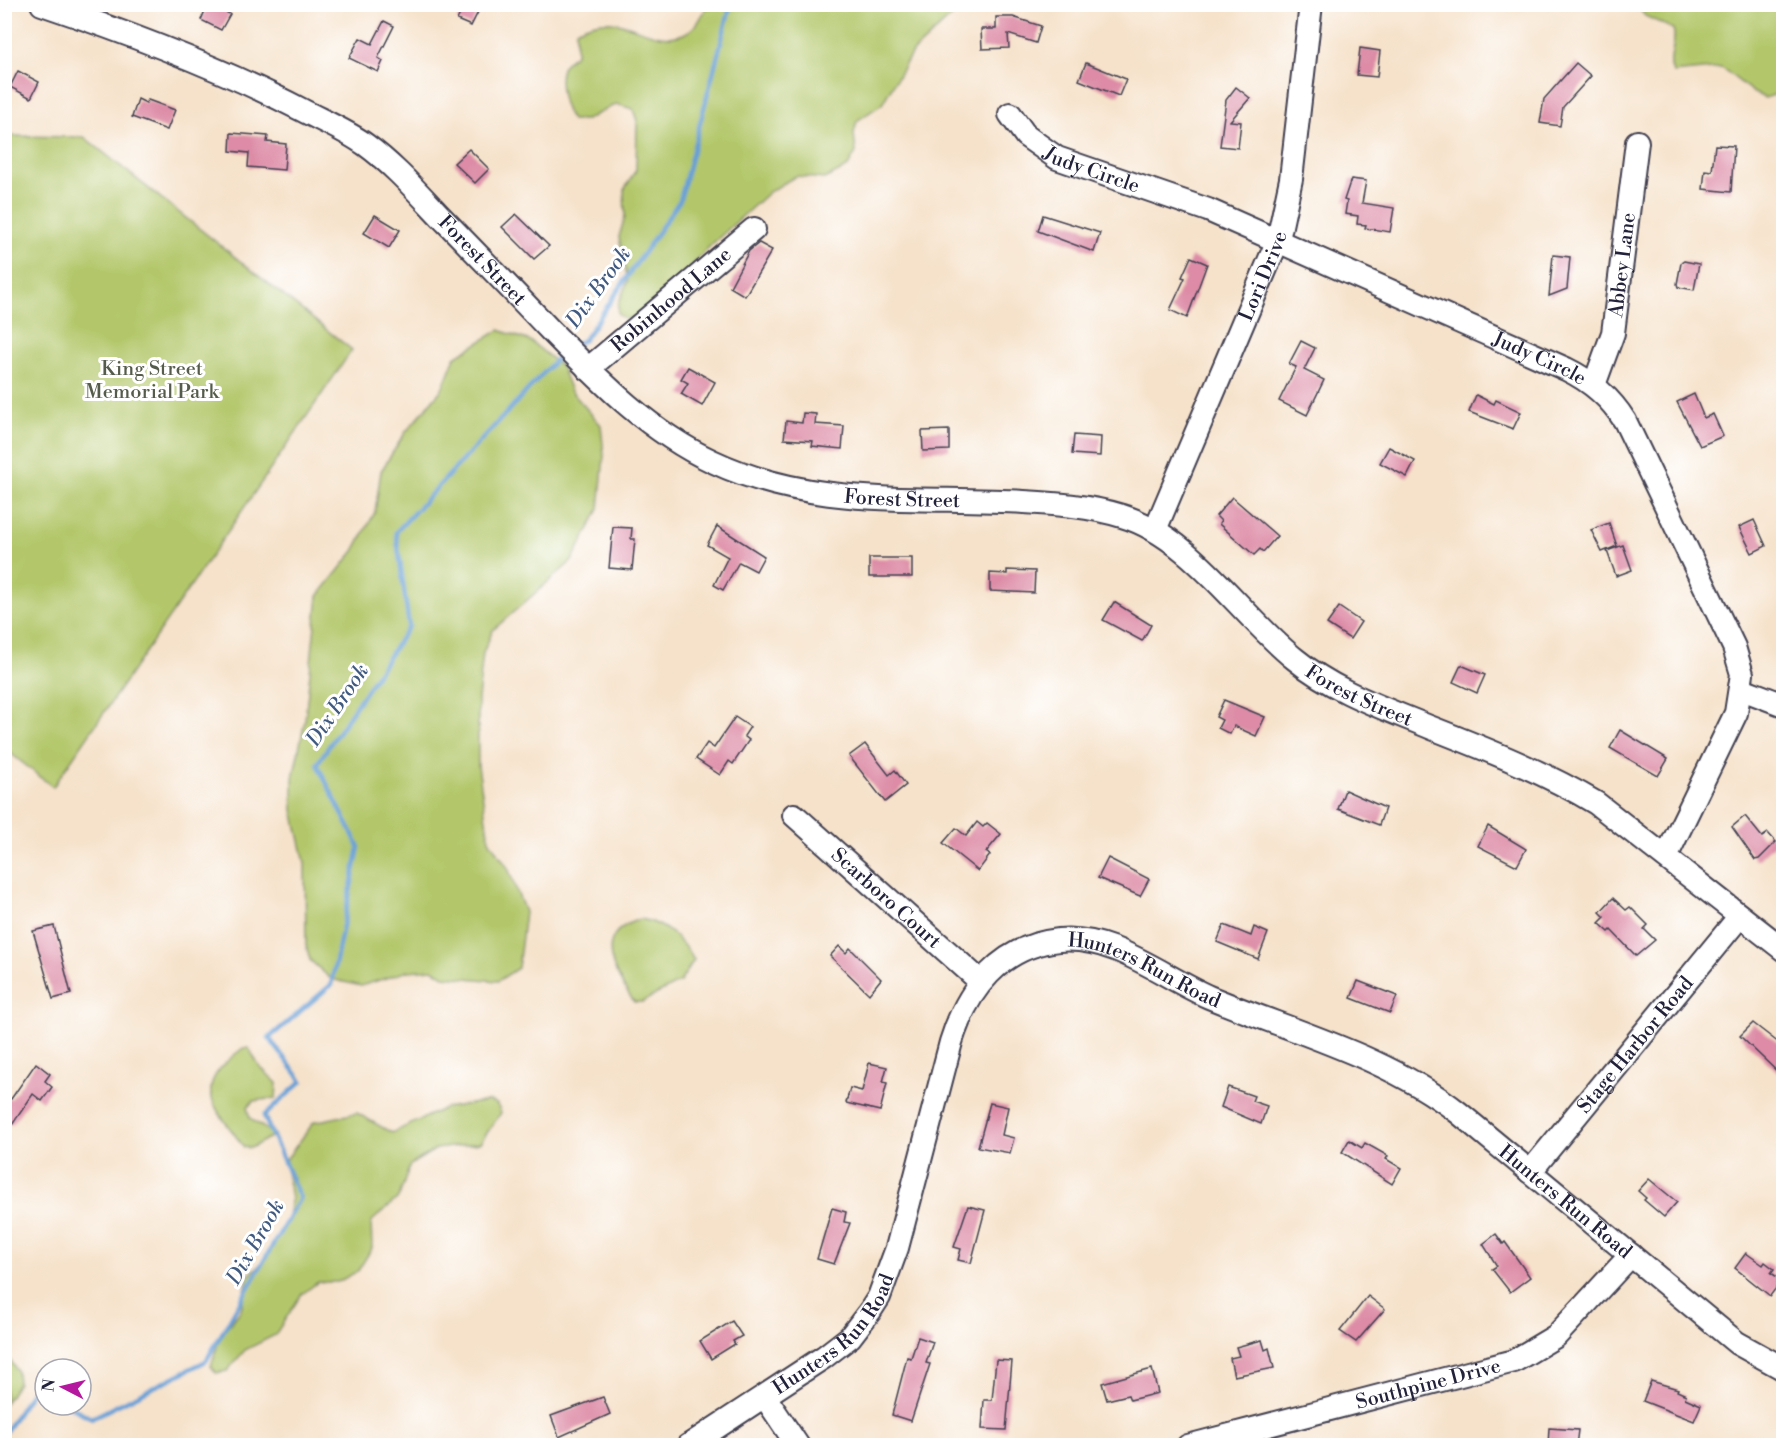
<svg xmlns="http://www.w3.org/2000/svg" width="1788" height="1450" viewBox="0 0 1788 1450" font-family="'Libre Bodoni',serif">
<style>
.green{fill:#b3c76a;stroke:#6a7452;stroke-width:1.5}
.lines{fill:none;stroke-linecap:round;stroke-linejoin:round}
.stream{stroke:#669fd5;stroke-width:4.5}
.building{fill:#dd8ba6}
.minor-casing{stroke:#423f50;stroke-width:26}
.minor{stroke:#fff;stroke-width:22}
.labels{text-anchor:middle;stroke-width:6;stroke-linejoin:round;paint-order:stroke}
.street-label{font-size:20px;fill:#22223b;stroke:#fff}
.park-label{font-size:20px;fill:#555c4b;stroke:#fff}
.water-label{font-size:21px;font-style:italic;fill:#415a80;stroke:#fff}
</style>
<rect width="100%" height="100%" fill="#fff"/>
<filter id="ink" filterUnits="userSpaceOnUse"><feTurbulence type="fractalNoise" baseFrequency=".0167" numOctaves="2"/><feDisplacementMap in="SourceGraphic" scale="12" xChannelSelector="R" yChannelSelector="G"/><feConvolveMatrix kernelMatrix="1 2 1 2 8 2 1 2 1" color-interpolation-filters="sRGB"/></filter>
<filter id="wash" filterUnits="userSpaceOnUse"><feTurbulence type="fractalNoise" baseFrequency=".008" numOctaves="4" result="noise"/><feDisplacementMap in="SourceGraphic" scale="24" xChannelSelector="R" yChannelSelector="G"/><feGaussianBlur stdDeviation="1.35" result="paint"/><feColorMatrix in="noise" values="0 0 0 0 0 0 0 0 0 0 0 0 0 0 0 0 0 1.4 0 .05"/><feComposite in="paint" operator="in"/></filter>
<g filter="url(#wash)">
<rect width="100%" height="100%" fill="#f6e2ca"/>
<g class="green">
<path d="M 708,5 L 964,5 L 911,54 L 882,104 L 857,121 L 854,133 L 856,152 L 847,168 L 824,179 L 796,176 L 769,192 L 711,245 L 645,316 L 625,319 L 618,314 L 618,304 L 628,281 L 619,237 L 625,216 L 624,190 L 636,170 L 637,121 L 633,109 L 616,104 L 586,120 L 572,120 C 563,109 557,82 562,68 C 564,63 571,58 576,54 L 576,30 C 586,25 600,21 612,22 C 639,25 670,52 696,25 C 701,19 704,11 708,5 Z"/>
<path d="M 1636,5 L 1783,5 L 1783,92 L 1765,98 L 1754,93 L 1722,68 L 1673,73 C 1666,58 1678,43 1673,29 L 1645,16 Z"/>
<path d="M 5,136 L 84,137 L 352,350 L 53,787 L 5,749 Z"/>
<path d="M 499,330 L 530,341 L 561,366 L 571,391 L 601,425 L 604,455 L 599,509 L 572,561 L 493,630 L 483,653 L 478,699 L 478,766 L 489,840 L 508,868 L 525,912 L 518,968 L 498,981 L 444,976 L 433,969 L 408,971 L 361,986 L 331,979 L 310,960 L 306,945 L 305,863 L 293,810 L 293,778 L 305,720 L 318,596 L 354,551 L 375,512 L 381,471 L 405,433 L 442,389 L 455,357 Z"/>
<path d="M 641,919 C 666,924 681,939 694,960 L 680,982 L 642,1002 L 634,1002 C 613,972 590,933 641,919 Z"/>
<path d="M 243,1048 L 249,1048 L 259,1066 L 277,1083 L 276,1098 L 253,1101 L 247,1108 L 250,1118 L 274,1135 L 251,1148 L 244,1147 C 211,1102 190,1088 243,1048 Z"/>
<path d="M 489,1101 L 497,1104 L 501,1113 L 480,1143 L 436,1149 L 410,1165 L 399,1197 L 371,1222 L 372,1248 L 358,1271 L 338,1282 L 318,1282 L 301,1295 L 275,1335 L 245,1350 L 227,1371 L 216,1373 L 211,1366 L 220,1337 L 241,1310 L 248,1276 L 267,1258 L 287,1221 L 291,1200 L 285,1161 L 314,1122 L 357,1113 L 392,1133 L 445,1108 Z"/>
<path d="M 10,1360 L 17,1371 L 18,1383 L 5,1403 L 5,1365 Z"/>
</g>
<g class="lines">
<g class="stream">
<path d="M 575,344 L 584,340 L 680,200 L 731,4"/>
<path d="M 67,1405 L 92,1418 L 206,1361 L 300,1198 L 264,1116 L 302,1081 L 269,1038 L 331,985 L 359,847 L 317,764 L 409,626 L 396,532 L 563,352"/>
<path d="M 4,1434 L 34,1388 L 45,1394"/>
</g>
</g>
<g id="blocks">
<g class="building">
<path d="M 208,4 L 230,14 L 221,30 L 201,20 Z"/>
<path d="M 465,4 L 482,4 L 471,26 L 457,20 Z"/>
<path d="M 996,17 L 1013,17 L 1041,26 L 1036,43 L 1008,34 L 1009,48 L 982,49 L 981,29 L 996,29 Z"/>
<path d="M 384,21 L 394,26 L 378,58 L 383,61 L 378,72 L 349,58 L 360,38 L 372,44 Z"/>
<path d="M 1360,48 L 1380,51 L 1377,77 L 1357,75 Z"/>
<path d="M 1086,63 L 1126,79 L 1119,96 L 1079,80 Z"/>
<path d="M 1576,63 L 1591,76 L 1563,107 L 1560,126 L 1540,123 L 1544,99 Z"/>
<path d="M 18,71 L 39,82 L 31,98 L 10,87 Z"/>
<path d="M 1236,87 L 1250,98 L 1230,121 L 1241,122 L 1238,148 L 1220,146 L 1226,100 Z"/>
<path d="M 138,99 L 146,103 L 148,100 L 175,110 L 167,130 L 132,117 Z"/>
<path d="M 231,133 L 268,136 L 267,142 L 286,144 L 284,170 L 248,167 L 249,153 L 230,151 Z"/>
<path d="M 1715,145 L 1734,146 L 1731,192 L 1703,189 L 1705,170 L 1712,171 Z"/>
<path d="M 469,149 L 489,169 L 475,183 L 454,163 Z"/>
<path d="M 1351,179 L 1366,181 L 1362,203 L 1394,208 L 1390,232 L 1365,228 L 1366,225 L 1357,224 L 1358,216 L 1345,214 L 1347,201 L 1344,200 Z"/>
<path d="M 516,214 L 549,246 L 534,259 L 502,227 Z"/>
<path d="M 375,215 L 400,230 L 389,248 L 364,233 Z"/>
<path d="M 1043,215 L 1100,233 L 1094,252 L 1038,231 Z"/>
<path d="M 759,243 L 772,250 L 745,296 L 730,287 L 749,251 Z"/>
<path d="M 1553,255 L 1570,257 L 1567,289 L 1549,296 Z"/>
<path d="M 1191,257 L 1207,264 L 1187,318 L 1170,310 L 1185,278 L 1182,277 Z"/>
<path d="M 1684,261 L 1699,264 L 1694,290 L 1678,287 L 1677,284 L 1681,263 Z"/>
<path d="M 1301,341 L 1315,348 L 1304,370 L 1324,380 L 1307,415 L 1279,401 L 1296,367 L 1289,364 Z"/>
<path d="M 688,367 L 715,382 L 702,406 L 681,394 L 688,383 L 681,379 Z"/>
<path d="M 1694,394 L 1704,418 L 1713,414 L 1723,436 L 1700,446 L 1677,402 Z"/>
<path d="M 1476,395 L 1494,404 L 1496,400 L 1521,412 L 1513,429 L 1469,412 Z"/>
<path d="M 803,413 L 816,414 L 815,424 L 844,426 L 842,449 L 812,446 L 813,441 L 784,439 L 786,421 L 802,423 Z"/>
<path d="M 949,430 L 949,450 L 923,451 L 922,431 Z"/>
<path d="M 1074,435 L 1101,437 L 1100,456 L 1072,454 Z"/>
<path d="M 1389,447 L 1415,461 L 1407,477 L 1380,463 Z"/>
<path d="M 1232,497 L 1277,536 L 1263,552 L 1260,549 L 1254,555 L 1219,524 L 1221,521 L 1216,516 Z"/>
<path d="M 1754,520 L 1766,546 L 1752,553 L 1739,527 Z"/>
<path d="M 1609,523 L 1617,546 L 1602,552 L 1591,530 Z"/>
<path d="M 717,526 L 764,556 L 756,571 L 739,562 L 723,590 L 714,585 L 728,557 L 707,545 Z"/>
<path d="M 613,527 L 632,528 L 631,539 L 635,539 L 632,570 L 609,568 Z"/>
<path d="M 1623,545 L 1632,570 L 1616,576 L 1607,551 Z"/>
<rect x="869" y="558" width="43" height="19"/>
<path d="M 1007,570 L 1035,571 L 1034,593 L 990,591 L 990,573 L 1007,574 Z"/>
<path d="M 1114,602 L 1151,625 L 1142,641 L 1103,620 Z"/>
<path d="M 1339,607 L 1361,622 L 1350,639 L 1327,624 Z"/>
<path d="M 1461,665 L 1485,675 L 1477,693 L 1453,682 Z"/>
<path d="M 1224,700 L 1265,717 L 1256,736 L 1234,726 L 1230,734 L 1218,728 L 1222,720 L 1216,717 Z"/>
<path d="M 735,717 L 750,727 L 744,736 L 749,740 L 733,764 L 729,761 L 720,775 L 696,759 L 707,743 L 714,748 Z"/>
<path d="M 1620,730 L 1668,759 L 1658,776 L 1610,748 Z"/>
<path d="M 865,744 L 889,775 L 895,770 L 906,785 L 885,802 L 849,756 Z"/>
<path d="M 1345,790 L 1385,808 L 1379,825 L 1338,809 Z"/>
<path d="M 1745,816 L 1762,837 L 1768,833 L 1776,842 L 1759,859 L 1755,860 L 1732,827 Z"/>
<path d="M 977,822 L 983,827 L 987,823 L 1001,834 L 986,852 L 990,855 L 978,871 L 943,843 L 956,828 L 966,836 Z"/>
<path d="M 1488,826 L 1526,849 L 1517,866 L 1478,846 Z"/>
<path d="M 1108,858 L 1149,879 L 1140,896 L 1098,878 Z"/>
<path d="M 1613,898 L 1626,910 L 1630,907 L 1648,925 L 1644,929 L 1655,940 L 1636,956 L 1611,930 L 1609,932 L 1599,923 L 1605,917 L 1600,912 Z"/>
<path d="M 1224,925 L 1251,936 L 1254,927 L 1268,933 L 1258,959 L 1217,942 Z"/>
<path d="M 54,926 L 71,994 L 53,999 L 33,931 Z"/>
<path d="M 839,946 L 846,953 L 850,948 L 881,979 L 869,994 L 830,956 Z"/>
<path d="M 1358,981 L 1397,996 L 1390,1013 L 1351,998 Z"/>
<path d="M 1753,1023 L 1784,1047 L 1784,1078 L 1740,1036 Z"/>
<path d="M 36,1063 L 50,1074 L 45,1081 L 52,1087 L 42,1101 L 33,1094 L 12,1125 L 4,1120 L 4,1104 L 9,1098 L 11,1099 Z"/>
<path d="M 869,1063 L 887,1067 L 883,1082 L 887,1083 L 880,1111 L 846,1103 L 850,1088 L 862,1091 Z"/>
<path d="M 1228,1087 L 1254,1096 L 1252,1101 L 1267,1106 L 1261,1124 L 1221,1107 Z"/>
<path d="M 990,1103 L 1008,1107 L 1002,1135 L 1014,1138 L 1010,1153 L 978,1147 Z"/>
<path d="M 1349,1140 L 1362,1148 L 1365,1143 L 1388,1156 L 1386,1159 L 1401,1168 L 1392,1184 L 1342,1152 Z"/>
<path d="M 1649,1179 L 1677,1202 L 1664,1217 L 1644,1200 L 1646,1198 L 1638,1191 Z"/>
<path d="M 968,1206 L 985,1210 L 971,1263 L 958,1260 L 961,1249 L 954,1247 Z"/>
<path d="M 832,1208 L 846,1212 L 844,1222 L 850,1223 L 834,1264 L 817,1259 Z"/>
<path d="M 1496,1234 L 1503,1244 L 1505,1242 L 1530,1277 L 1510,1292 L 1492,1269 L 1497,1266 L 1483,1244 Z"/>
<path d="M 1746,1253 L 1763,1265 L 1765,1262 L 1774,1269 L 1771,1273 L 1782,1280 L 1770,1296 L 1735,1268 Z"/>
<path d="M 1368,1296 L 1385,1309 L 1356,1342 L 1340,1331 Z"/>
<path d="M 732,1321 L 742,1336 L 733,1341 L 735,1344 L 711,1359 L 700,1341 Z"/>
<path d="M 918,1337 L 933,1342 L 926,1363 L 930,1364 L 911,1421 L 892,1415 L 907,1357 L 911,1358 Z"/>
<path d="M 1262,1340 L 1265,1350 L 1269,1348 L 1274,1368 L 1234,1376 L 1230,1358 L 1239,1356 L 1236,1347 Z"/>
<path d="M 996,1360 L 1012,1361 L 1006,1430 L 982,1429 L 984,1400 L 992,1400 Z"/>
<path d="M 1152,1369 L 1158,1393 L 1130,1400 L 1128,1395 L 1107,1400 L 1102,1383 Z"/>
<path d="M 1651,1381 L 1678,1389 L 1677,1391 L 1686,1395 L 1685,1398 L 1701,1405 L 1694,1421 L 1643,1401 Z"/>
<path d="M 603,1397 L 610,1414 L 559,1437 L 551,1416 Z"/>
<path d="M 1549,1428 L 1578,1430 L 1576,1446 L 1548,1446 Z"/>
</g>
</g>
</g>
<g filter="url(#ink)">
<use href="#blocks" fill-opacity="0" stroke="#423f50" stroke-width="1.5"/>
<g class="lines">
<defs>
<g id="minor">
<path id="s1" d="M 42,4 C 131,34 219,67 302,110 C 323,121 347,131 366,145 C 395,166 419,194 444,220 C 480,257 516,294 551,331 C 600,381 648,431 712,461 C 814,509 915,496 1024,502 C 1057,504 1090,506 1122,516 C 1191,536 1240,615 1295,659 C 1335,692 1384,708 1432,728 C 1488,750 1544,772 1596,803 L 1784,950"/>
<path id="s2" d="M 1010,114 L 1026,136 L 1057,158 L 1208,210 L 1566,369 C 1591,381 1610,397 1625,421 L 1734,647 L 1742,674 L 1736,713 L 1666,857"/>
<path id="s3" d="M 588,369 L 754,229"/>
<path id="s4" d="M 1594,385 L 1613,333 L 1637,142"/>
<path id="s5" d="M 1155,530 L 1278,240 L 1291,179 L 1311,4"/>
<path d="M 1742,689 L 1784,705"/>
<path id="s6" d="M 794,815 L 980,981"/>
<path id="s7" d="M 1530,1172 L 1740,916"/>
<path d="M 765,1397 L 798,1446"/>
<path id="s8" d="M 688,1446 L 824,1357 L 850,1337 L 870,1311 L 879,1297 L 897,1248 L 951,1042 C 967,990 1000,946 1059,940 C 1114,935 1161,976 1209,997 C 1293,1032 1387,1056 1459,1113 L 1737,1343 L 1784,1369"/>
<path id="s9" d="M 1188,1446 L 1514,1361 L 1556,1336 L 1631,1255"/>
</g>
</defs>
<use href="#minor" class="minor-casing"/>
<use href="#minor" class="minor"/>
</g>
</g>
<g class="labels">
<g class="street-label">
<text dy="7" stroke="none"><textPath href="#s2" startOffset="102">Judy Circle</textPath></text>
<text dy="7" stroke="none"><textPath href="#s1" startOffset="518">Forest Street</textPath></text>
<text dy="7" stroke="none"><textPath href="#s4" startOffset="124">Abbey Lane</textPath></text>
<text dy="7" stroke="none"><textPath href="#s5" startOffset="276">Lori Drive</textPath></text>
<text dy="7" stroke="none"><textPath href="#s3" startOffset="108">Robinhood Lane</textPath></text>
<text dy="7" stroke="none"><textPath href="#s2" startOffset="588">Judy Circle</textPath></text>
<text dy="7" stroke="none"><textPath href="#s1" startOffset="1020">Forest Street</textPath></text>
<text dy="7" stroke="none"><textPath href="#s1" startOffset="1542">Forest Street</textPath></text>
<text dy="7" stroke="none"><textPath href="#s6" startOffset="124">Scarboro Court</textPath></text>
<text dy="7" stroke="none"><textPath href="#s8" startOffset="760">Hunters Run Road</textPath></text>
<text dy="7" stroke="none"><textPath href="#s7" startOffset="165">Stage Harbor Road</textPath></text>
<text dy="7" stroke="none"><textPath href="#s8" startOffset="1246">Hunters Run Road</textPath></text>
<text dy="7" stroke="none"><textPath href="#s8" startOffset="186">Hunters Run Road</textPath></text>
<text dy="7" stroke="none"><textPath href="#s9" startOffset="248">Southpine Drive</textPath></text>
</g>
<g class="park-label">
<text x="152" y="375">King Street<tspan x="152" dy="23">Memorial Park</tspan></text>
</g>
<g class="water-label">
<text transform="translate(598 287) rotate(-54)" y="7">Dix Brook</text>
<text transform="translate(337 705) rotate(-56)" y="7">Dix Brook</text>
<text transform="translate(255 1242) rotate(-60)" y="7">Dix Brook</text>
</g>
</g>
<rect width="1788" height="1450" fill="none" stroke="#fff" stroke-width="24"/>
<g transform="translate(63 1387) rotate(277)"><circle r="28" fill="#ffffff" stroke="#a7a7b1" stroke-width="1.5"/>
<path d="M0-4.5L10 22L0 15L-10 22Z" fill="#b5179e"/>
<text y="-9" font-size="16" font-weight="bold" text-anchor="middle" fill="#22223b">N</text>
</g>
</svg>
